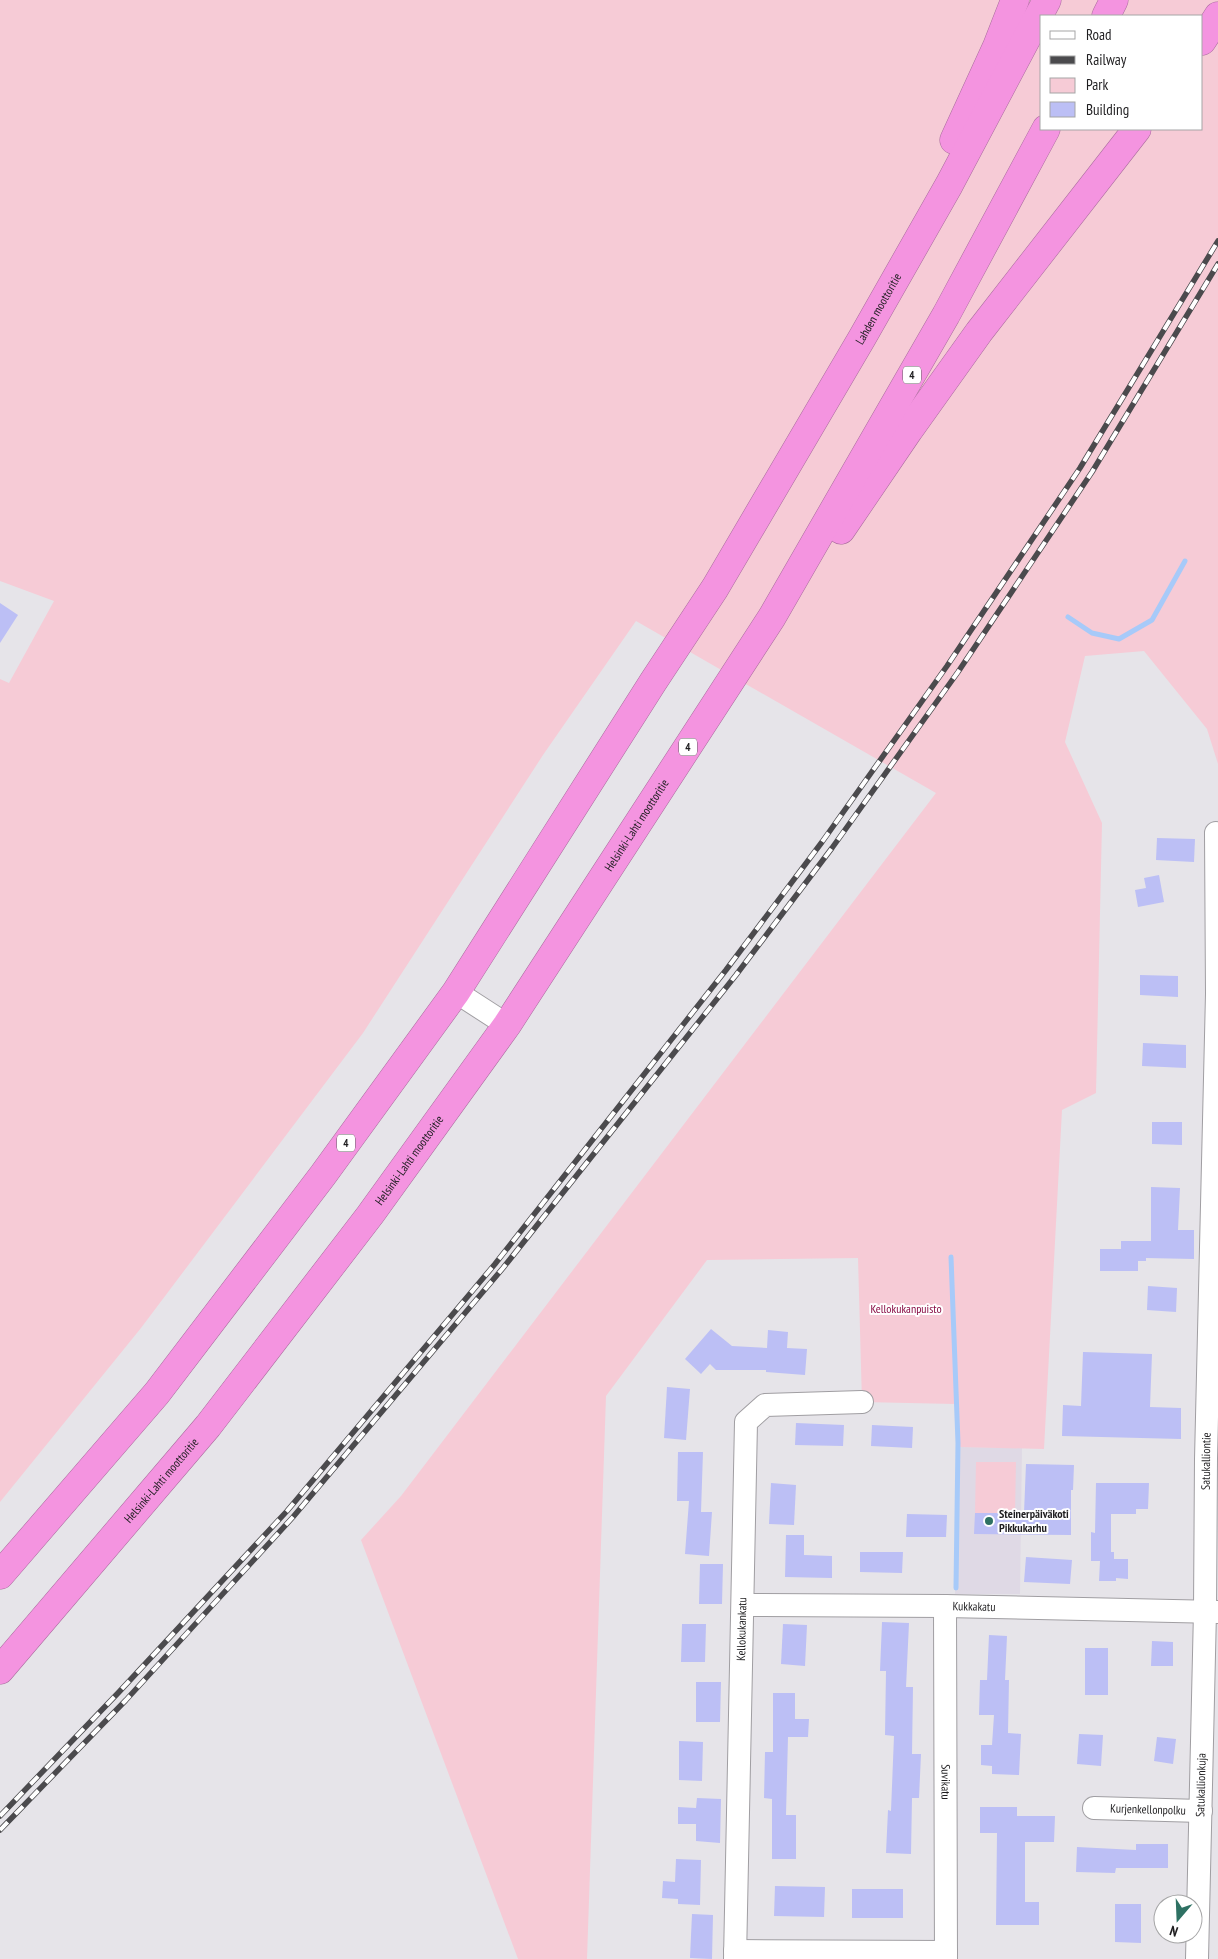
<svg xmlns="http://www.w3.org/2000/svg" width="1218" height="1959" viewBox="0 0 1218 1959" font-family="'PT Sans Narrow',sans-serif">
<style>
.built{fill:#dfd9e5}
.green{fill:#f6cbd6;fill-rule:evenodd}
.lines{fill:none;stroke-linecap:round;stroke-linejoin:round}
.stream{stroke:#a7caf9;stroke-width:5}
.building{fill:#bcbff5}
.minor-casing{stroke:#a09ea2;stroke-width:24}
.highway-casing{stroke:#a96b9d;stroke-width:29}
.minor{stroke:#fff;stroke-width:22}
.highway{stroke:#f494e0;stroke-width:28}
.rail-casing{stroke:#4b4a4d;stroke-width:5.5}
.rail{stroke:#fff;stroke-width:4;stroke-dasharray:11;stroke-linecap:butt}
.poi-dot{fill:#2e7163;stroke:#fff;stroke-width:2}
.labels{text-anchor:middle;stroke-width:4;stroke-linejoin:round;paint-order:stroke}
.shield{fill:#fff;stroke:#626263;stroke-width:1}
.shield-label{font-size:11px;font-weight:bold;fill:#1f1e20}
.street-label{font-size:12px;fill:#1f1e20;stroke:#fff}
.park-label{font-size:12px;fill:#880d45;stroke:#fff}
.poi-label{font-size:12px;font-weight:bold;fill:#1f1e20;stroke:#fff;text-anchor:start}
</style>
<rect width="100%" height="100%" fill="#e6e4e9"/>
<path class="built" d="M 958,1447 L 1022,1448 L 1020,1594 L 955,1594 Z"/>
<g class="green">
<path d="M 0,0 L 1218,0 L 1218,764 L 1207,729 L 1144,651 L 1085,656 L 1065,742 L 1102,823 L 1096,1093 L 1062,1110 L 1044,1449 L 958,1447 L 955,1404 L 862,1402 L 858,1258 L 707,1260 L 606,1396 L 587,1959 L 518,1959 L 361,1540 L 401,1496 L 936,793 L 636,621 L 543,755 L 363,1033 L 141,1328 L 0,1502 L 0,679 L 9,683 L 54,601 L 0,581 ZM 1042,16 L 1202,16 L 1202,129 L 1042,129 Z"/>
<path d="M 976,1462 L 1016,1462 L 1015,1513 L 975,1513 Z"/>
</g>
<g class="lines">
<g class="stream">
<path d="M 1068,617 L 1092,633 L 1119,639 L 1152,620 L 1185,561"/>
<path d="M 951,1257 L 958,1443 L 956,1588"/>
</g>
</g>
<g class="building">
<path d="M 0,603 L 18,615 L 0,643 Z"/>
<path d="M 1157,838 L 1195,839 L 1194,862 L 1156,860 Z"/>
<path d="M 1159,875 L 1164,902 L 1138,907 L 1135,890 L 1146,888 L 1144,878 Z"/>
<path d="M 1140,975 L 1178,976 L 1178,997 L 1140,995 Z"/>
<path d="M 1143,1043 L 1186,1045 L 1186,1068 L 1142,1066 Z"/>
<path d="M 1152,1122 L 1182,1122 L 1182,1145 L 1152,1144 Z"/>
<path d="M 1151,1187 L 1180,1188 L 1178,1230 L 1194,1230 L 1194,1259 L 1146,1258 L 1146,1261 L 1138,1261 L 1138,1271 L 1100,1271 L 1100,1249 L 1121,1249 L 1121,1241 L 1151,1241 Z"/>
<path d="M 1148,1286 L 1177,1288 L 1176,1312 L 1147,1310 Z"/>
<path d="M 711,1329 L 732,1346 L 767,1348 L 768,1330 L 788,1332 L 787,1348 L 807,1349 L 805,1375 L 766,1372 L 766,1370 L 716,1370 L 710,1364 L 701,1374 L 685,1359 Z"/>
<path d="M 1083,1352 L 1152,1354 L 1150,1407 L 1181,1408 L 1181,1439 L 1062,1436 L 1063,1405 L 1081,1406 Z"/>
<path d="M 667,1387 L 690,1389 L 686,1440 L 664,1438 Z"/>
<path d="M 796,1423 L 844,1425 L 843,1446 L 795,1445 Z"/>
<path d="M 872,1425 L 913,1427 L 912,1448 L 871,1446 Z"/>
<path d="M 678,1452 L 703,1452 L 701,1512 L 712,1512 L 709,1556 L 685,1554 L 689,1501 L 677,1501 Z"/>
<path d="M 1026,1464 L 1074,1465 L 1073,1490 L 1071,1490 L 1071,1535 L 974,1534 L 975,1513 L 1024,1513 Z"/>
<path d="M 771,1483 L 796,1485 L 794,1525 L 769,1524 Z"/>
<path d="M 1096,1483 L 1149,1483 L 1148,1509 L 1136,1509 L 1136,1514 L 1111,1514 L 1111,1552 L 1114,1552 L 1114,1559 L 1128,1559 L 1128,1579 L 1116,1578 L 1116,1581 L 1099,1581 L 1100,1561 L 1091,1561 L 1091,1532 L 1095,1533 Z"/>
<path d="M 907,1514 L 947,1515 L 946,1537 L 906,1537 Z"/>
<path d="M 786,1535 L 804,1535 L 804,1555 L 832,1556 L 832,1578 L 785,1577 Z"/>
<path d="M 860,1552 L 903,1552 L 902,1573 L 860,1572 Z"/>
<path d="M 1026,1557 L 1072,1560 L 1070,1584 L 1024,1582 Z"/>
<path d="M 700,1564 L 723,1564 L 722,1604 L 699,1604 Z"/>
<path d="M 882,1622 L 909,1623 L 906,1687 L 913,1687 L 912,1754 L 921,1754 L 919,1798 L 912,1798 L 911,1854 L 886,1853 L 888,1810 L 891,1811 L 894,1736 L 885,1735 L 886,1671 L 880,1671 Z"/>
<path d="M 682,1624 L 706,1624 L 705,1662 L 681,1662 Z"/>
<path d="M 783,1624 L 807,1625 L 805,1666 L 781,1664 Z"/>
<path d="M 989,1635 L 1007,1636 L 1005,1680 L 1009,1680 L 1008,1733 L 1021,1734 L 1019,1775 L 992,1774 L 992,1766 L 981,1765 L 981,1745 L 992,1745 L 994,1715 L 979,1715 L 980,1680 L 987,1680 Z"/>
<path d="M 1152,1641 L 1173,1642 L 1173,1666 L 1151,1666 Z"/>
<rect x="1085" y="1648" width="23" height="47"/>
<path d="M 696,1682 L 721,1682 L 720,1722 L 696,1722 Z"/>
<path d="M 773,1693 L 795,1693 L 795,1719 L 809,1719 L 808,1737 L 788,1737 L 786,1815 L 796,1815 L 796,1859 L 772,1859 L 772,1799 L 764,1798 L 765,1752 L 773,1752 Z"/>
<path d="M 1079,1734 L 1103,1735 L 1101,1766 L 1077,1764 Z"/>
<path d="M 1157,1737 L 1176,1739 L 1173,1764 L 1154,1761 Z"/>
<path d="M 679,1741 L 703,1742 L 702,1781 L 679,1780 Z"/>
<path d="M 697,1798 L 721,1799 L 720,1843 L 696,1841 L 696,1824 L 678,1824 L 678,1807 L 696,1808 Z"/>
<path d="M 980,1807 L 1017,1807 L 1017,1816 L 1055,1816 L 1054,1842 L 1025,1842 L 1025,1902 L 1039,1902 L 1039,1925 L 996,1925 L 997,1833 L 980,1833 Z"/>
<path d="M 1136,1844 L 1168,1844 L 1168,1868 L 1116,1868 L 1115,1873 L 1076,1872 L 1077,1847 L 1136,1850 Z"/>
<path d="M 676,1859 L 701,1860 L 700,1905 L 678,1904 L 678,1899 L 662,1898 L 663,1881 L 675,1882 Z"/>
<path d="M 775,1886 L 825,1887 L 824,1917 L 774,1916 Z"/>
<rect x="852" y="1889" width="51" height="29"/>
<path d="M 1115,1904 L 1141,1904 L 1141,1943 L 1115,1942 Z"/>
<path d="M 692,1914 L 713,1915 L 712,1959 L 690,1958 Z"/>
</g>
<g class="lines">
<defs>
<g id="minor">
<path d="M 456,992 L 507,1025"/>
<path id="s1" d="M 743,1605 L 945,1606 L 1218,1612"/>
<path id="s2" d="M 945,1606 L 946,1959"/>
<path id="s3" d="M 1094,1808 L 1201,1811"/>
<path d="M 735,1951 L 946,1952"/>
<path id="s4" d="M 735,1959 L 746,1422 L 765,1405 L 862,1402"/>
<path id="s5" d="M 1197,1959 L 1205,1611 L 1206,1459 L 1217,994 L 1216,833"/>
</g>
<g id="highway">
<path d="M 1106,16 L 1114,0"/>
<path d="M 1202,41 L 1218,16"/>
<path d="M 954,140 L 997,46 L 1015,0"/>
<path d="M 841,530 L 909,430 L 979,332 L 1137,129"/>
<path id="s6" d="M 0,1575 L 157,1393 L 323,1175 L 456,992 L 653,682 L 715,588 L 862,338 L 949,185 L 1047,0"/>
<path id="s7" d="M 0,1670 L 208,1426 L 370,1215 L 507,1025 L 772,617 L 946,315 L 1046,129"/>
</g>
</defs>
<use href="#minor" class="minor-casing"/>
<use href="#highway" class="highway-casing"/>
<use href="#minor" class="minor"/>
<use href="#highway" class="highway"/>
<defs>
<g id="rail">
<path d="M 0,1816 L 119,1692 L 287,1511 L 495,1264 L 726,970 L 822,842 L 947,666 L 1080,468 L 1218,241"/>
<path d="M 0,1830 L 126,1700 L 293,1517 L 503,1268 L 736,975 L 832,848 L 958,672 L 1092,472 L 1218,264"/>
</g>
</defs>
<use href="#rail" class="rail-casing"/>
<use href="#rail" class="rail"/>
</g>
<circle class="poi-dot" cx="989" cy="1521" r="5"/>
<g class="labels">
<g class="shield">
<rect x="903" y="366.5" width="18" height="17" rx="4"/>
<rect x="679" y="738.5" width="18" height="17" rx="4"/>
<rect x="337" y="1134.5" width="18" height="17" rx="4"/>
</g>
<g class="shield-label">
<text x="912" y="379">4</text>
<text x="688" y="751">4</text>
<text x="346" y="1147">4</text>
</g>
<g class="street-label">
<text dy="4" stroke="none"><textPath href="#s6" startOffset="1544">Lahden moottoritie</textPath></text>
<text dy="4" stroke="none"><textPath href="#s7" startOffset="1059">Helsinki-Lahti moottoritie</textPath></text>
<text dy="4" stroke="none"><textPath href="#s7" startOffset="654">Helsinki-Lahti moottoritie</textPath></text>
<text dy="4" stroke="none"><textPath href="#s5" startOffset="498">Satukalliontie</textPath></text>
<text dy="4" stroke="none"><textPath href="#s7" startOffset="249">Helsinki-Lahti moottoritie</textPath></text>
<text dy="4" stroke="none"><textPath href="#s1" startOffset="231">Kukkakatu</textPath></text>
<text dy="4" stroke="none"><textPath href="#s4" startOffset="330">Kellokukankatu</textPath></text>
<text dy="4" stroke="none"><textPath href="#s2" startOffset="176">Suvikatu</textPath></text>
<text dy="4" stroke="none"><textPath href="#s5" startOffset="174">Satukallionkuja</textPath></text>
<text dy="4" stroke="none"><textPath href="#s3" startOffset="54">Kurjenkellonpolku</textPath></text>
</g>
<g class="park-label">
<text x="906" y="1313">Kellokukanpuisto</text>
</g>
<g class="poi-label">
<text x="999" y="1518">Steinerpäiväkoti<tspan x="999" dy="14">Pikkukarhu</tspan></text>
</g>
</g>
<rect x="1040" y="15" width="162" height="115" fill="#ffffff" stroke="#a5a5a6"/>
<rect x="1050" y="31" width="25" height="8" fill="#ffffff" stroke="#a5a5a6"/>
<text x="1086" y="40" font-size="15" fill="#1f1e20">Road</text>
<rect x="1050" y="56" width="25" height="8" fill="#4b4a4d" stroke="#a5a5a6"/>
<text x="1086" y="65" font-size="15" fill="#1f1e20">Railway</text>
<rect x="1050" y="78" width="25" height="15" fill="#f6cbd6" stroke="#a5a5a6"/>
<text x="1086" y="90" font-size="15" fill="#1f1e20">Park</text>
<rect x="1050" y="102" width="25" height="15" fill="#bcbff5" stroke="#a5a5a6"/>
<text x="1086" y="115" font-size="15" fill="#1f1e20">Building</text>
<g transform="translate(1178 1919) rotate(199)"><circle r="24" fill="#ffffff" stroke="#a5a5a6"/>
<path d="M0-4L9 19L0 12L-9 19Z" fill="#2e7163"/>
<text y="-8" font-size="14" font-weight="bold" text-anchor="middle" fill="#1f1e20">N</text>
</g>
</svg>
